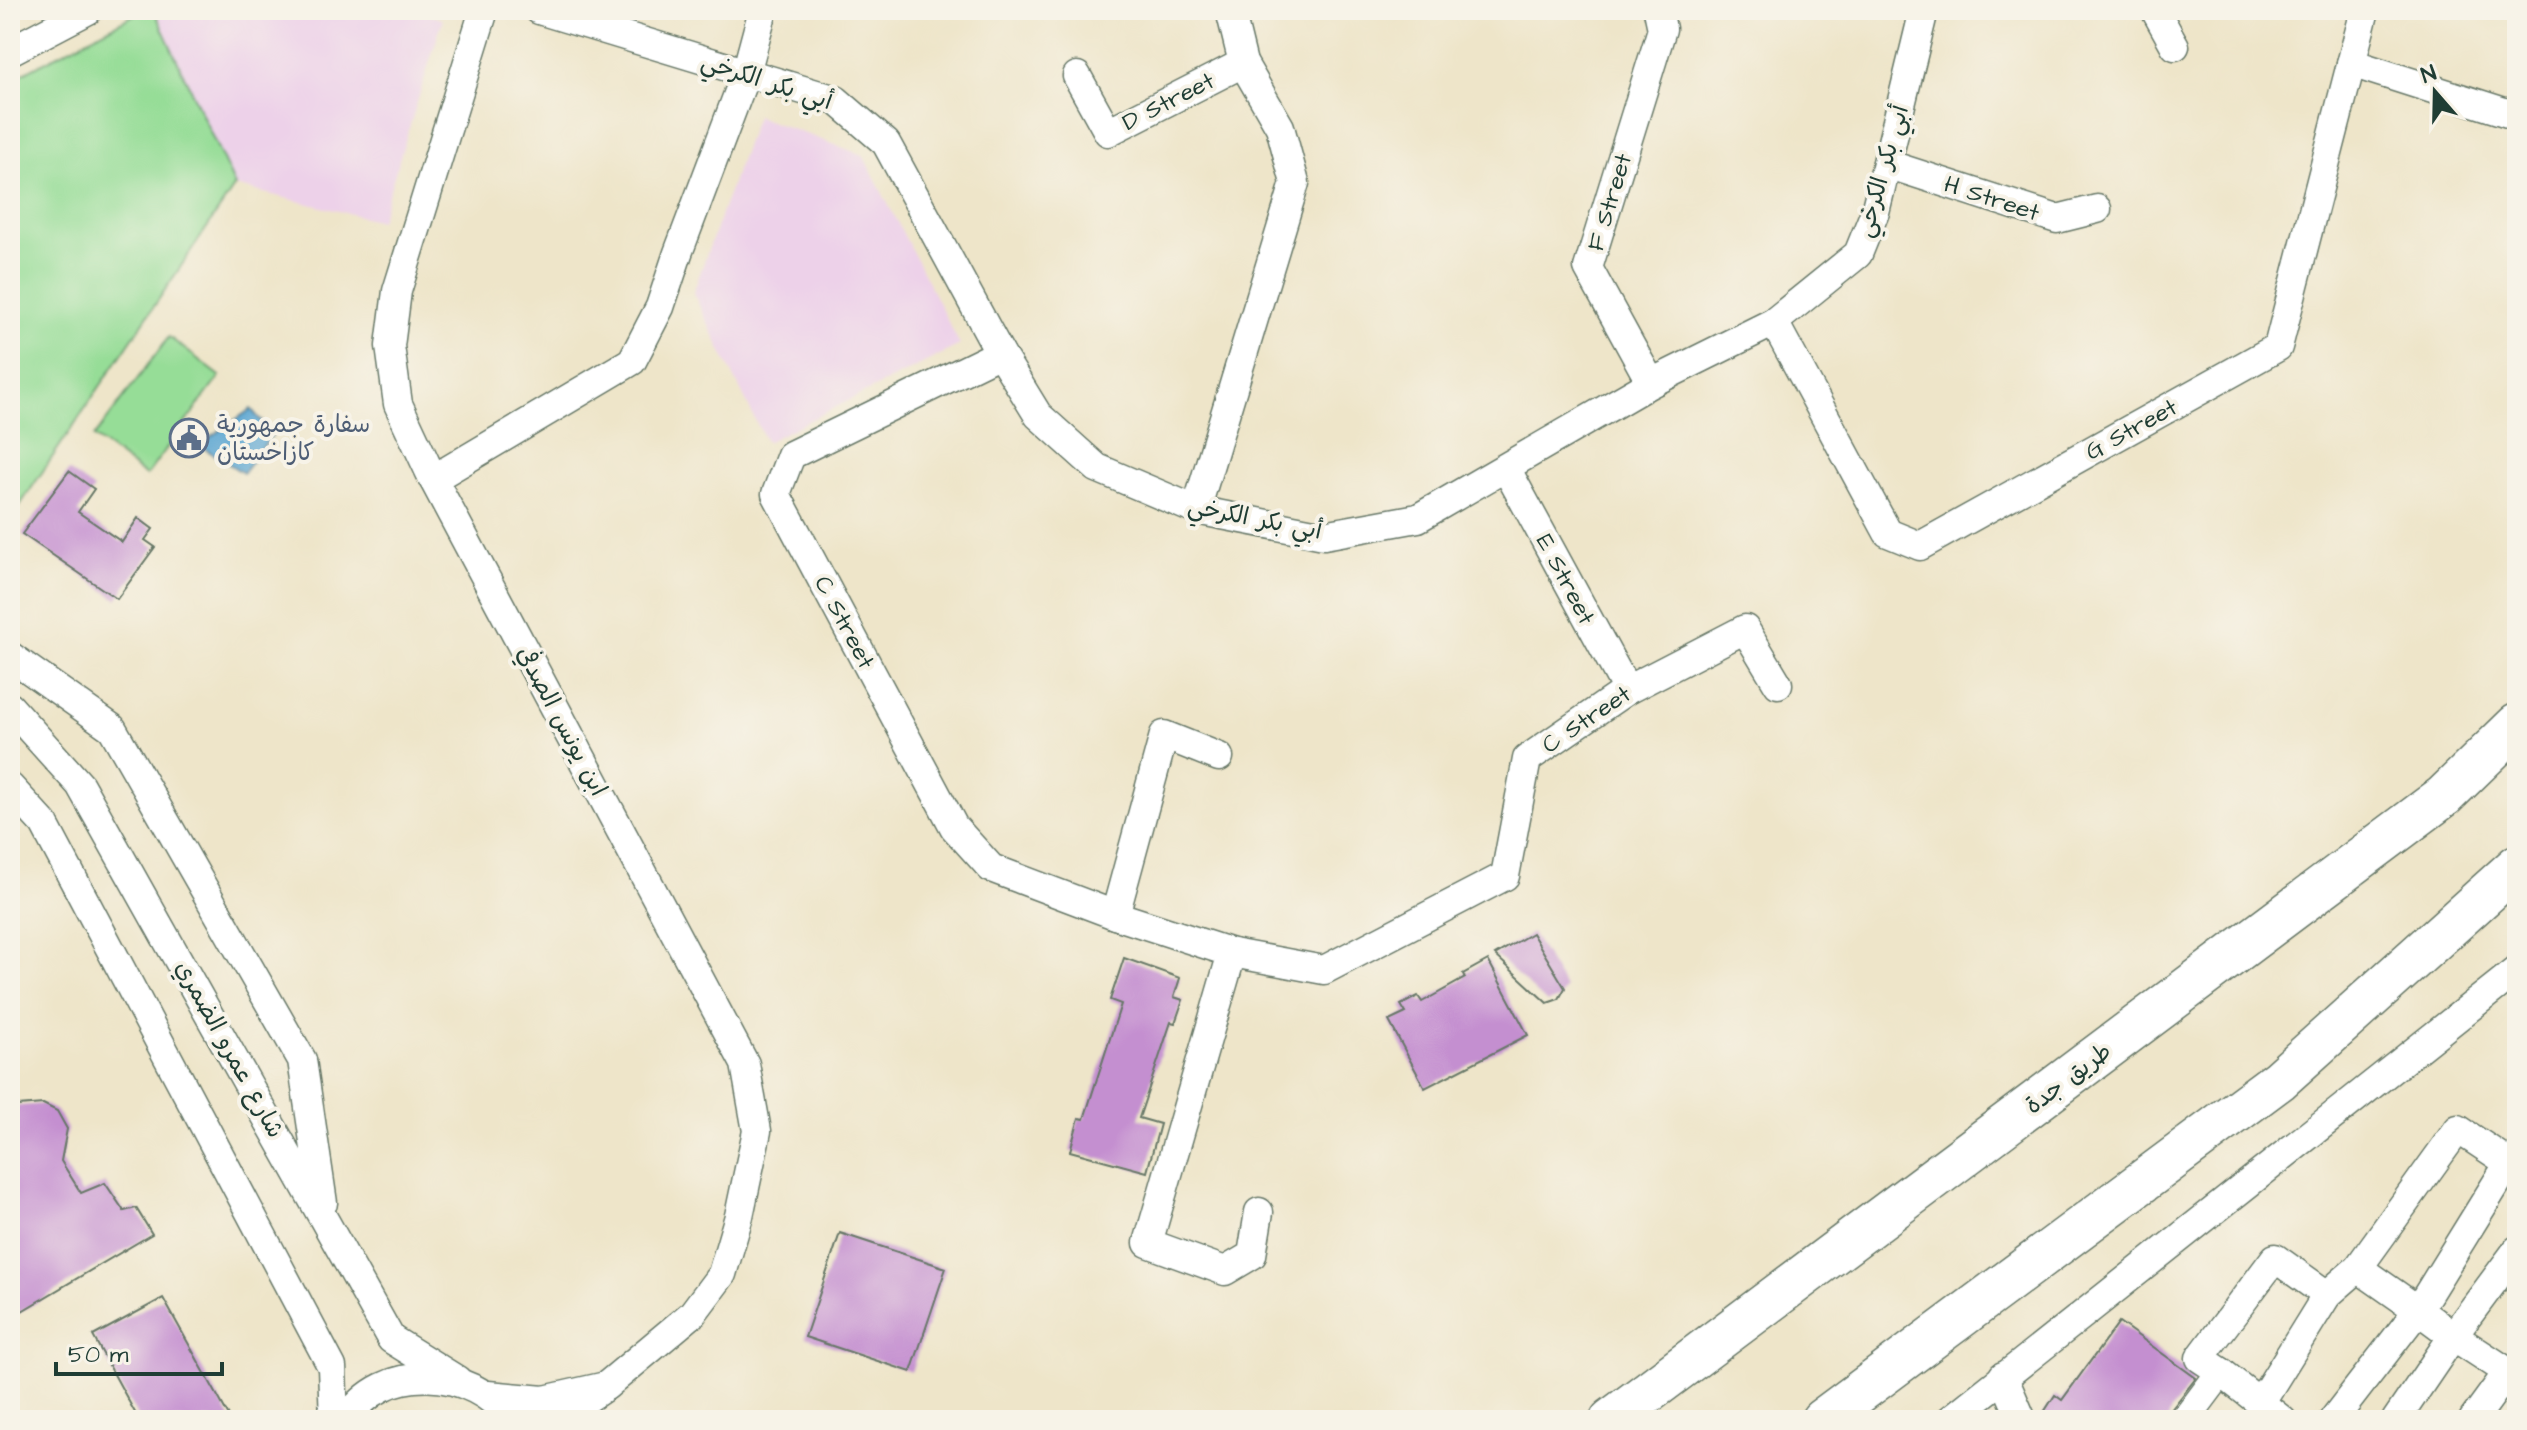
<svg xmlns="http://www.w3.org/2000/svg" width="2527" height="1430" viewBox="0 0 2527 1430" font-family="'Architects Daughter','Playpen Sans Arabic',sans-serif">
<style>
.built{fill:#edd1e9}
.green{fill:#96dd97;stroke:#5a8d66;stroke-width:2}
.water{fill:#58a4d1;stroke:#3c7082;stroke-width:2}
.building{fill:#c48fd0}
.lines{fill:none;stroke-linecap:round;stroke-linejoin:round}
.minor-casing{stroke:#677868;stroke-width:31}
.highway-casing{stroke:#677868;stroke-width:45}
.minor{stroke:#fff;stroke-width:28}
.highway{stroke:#fff;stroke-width:42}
.labels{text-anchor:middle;stroke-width:8;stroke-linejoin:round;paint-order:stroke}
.street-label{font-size:24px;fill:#1f3d34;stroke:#f7f3e8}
.service-label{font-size:24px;fill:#4e5e75;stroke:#f7f3e8;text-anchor:start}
</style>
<rect width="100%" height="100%" fill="#f7f3e8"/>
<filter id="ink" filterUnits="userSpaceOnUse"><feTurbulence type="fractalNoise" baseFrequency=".0125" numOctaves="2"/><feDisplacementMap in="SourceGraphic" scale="16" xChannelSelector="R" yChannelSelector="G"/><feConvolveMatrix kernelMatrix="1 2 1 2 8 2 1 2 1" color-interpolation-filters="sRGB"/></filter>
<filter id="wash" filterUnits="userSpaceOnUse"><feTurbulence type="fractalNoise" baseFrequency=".006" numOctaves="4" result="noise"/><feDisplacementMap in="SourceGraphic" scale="32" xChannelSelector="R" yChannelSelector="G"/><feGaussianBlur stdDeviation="1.8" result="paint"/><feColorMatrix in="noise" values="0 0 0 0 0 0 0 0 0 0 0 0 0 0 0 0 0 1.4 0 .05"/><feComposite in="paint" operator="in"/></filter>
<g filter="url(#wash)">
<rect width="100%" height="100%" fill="#eee5c9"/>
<g class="built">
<path d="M 155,10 L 411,10 L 443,19 L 380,221 L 235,186 Z"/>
<path d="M 756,116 L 863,155 L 960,345 L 766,442 L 693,293 Z"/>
</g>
<g class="green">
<path d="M 143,10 L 154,10 L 235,186 L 10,520 L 10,80 Z"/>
<path d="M 169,337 L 220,376 L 146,476 L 94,437 Z"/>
</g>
<path class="water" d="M 251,409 L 273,434 L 243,473 L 199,445 Z"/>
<g id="blocks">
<g class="building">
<path d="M 69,471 L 94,489 L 78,512 L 122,542 L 138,518 L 153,529 L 145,540 L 155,547 L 117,599 L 22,534 Z"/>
<path d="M 1532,933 L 1565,988 L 1559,999 L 1547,1003 L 1495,955 Z"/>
<path d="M 1124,958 L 1180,978 L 1174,997 L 1183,1000 L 1175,1023 L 1171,1022 L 1139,1118 L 1160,1124 L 1147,1172 L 1070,1151 L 1079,1118 L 1084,1119 L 1121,1004 L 1110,1000 Z"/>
<path d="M 1488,960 L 1528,1035 L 1425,1088 L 1389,1021 L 1406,1013 L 1401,1005 L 1418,996 L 1422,1002 L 1465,978 L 1463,974 Z"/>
<path d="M 43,1104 L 57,1111 L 67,1129 L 61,1161 L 81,1193 L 105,1183 L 124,1211 L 136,1208 L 152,1234 L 10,1318 L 10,1113 L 18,1106 Z"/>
<path d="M 840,1233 L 946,1268 L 911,1372 L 805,1337 Z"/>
<path d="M 163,1298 L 231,1420 L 139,1420 L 93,1336 Z"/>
<path d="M 2119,1322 L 2196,1378 L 2171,1410 L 2168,1420 L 2039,1420 L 2055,1395 L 2062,1400 Z"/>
</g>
</g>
</g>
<g filter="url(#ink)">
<use href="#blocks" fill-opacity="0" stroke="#677868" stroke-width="2"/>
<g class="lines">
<defs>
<g id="minor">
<path d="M 484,10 L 397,291 L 390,346 L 398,404 L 433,479 L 745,1064 L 757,1131 L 739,1216 L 722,1274 L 692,1314 L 606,1386"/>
<path d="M 539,10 L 836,100 L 886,143 L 1000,353 L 1038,415 L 1097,468 L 1196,510 L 1324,535 L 1418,518 L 1651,383 L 1774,322 L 1858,254 L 1875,212 L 1924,10"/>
<path d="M 2155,10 L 2175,46"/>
<path d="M 10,51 L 88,10"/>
<path d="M 2351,63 L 2517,116"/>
<path d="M 1077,76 L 1108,132 L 1243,63"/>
<path d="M 1887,164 L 2057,219 L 2097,209"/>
<path d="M 1774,322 L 1888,533 L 1920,546 L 2278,347 L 2365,10"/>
<path d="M 1000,353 L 791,455 L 776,494 L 954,827 L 991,868 L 1115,915 L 1232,953 L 1324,970 L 1505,876 L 1527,759 L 1627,690 L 1745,629 L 1778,684"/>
<path d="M 1651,383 L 1588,268 L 1662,29 L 1658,10"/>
<path d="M 1506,468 L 1627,690"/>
<path d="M 433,479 L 632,361 L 660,307 L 678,253 L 746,73 L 763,10"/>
<path d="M 1196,510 L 1295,183 L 1280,127 L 1243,63 L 1230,10"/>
<path d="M 10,656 L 112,728 L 302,1060 L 323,1203"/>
<path d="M 10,707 L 80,785 L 391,1339 L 457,1380"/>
<path d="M 10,787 L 44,824 L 332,1367 L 334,1420"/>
<path d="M 1115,915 L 1164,735 L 1219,757"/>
<path d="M 1232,953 L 1148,1243 L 1225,1271 L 1252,1255 L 1259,1212"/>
<path d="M 2221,1372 L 2282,1420"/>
<path d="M 2003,1376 L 2022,1420"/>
<path d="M 488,1395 L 544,1400 L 606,1386 L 556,1420"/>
<path d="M 2260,1403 L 2327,1295"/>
<path d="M 347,1420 C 382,1360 474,1367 511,1420"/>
<path d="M 1950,1420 L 2517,970"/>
<path d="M 2185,1420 L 2221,1372 L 2200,1358 L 2275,1258 L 2327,1295 L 2358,1268"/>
<path d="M 2333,1420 L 2418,1310 L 2358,1268 L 2458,1129 L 2509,1163 L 2517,1162"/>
<path d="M 2396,1420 L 2453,1336 L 2418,1310 L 2509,1163"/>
<path d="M 2473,1420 L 2508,1372 L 2453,1336 L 2517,1250"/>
</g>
<g id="highway">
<path d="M 1611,1420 L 2444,796 L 2517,725"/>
<path d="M 1822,1420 L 2279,1080 L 2517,866"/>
</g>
</defs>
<use href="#minor" class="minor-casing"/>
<use href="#highway" class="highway-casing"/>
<use href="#minor" class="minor"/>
<use href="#highway" class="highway"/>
</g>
</g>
<defs>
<symbol id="civic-ring" viewBox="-11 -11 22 22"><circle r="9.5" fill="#f7f3e8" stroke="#5c6f8a" stroke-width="1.5"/><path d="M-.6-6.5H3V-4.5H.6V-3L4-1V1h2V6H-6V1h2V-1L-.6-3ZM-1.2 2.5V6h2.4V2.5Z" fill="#5c6f8a"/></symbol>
</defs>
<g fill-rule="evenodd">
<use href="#civic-ring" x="167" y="416" width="44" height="44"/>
</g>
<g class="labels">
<g class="street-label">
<text transform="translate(767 81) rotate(18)" y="8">أبي بكر الكرخي</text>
<text transform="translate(1168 101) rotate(-27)" y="8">D Street</text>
<text transform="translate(1882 171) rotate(-74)" y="8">أبي بكر الكرخي</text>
<text transform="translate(1992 198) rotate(18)" y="8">H Street</text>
<text transform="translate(1609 202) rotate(-73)" y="8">F Street</text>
<text transform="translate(2131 429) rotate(-29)" y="8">G Street</text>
<text transform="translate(1255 518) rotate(11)" y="8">أبي بكر الكرخي</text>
<text transform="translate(1566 579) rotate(62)" y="8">E Street</text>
<text transform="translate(845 622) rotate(62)" y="8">C Street</text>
<text transform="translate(1586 719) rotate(-34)" y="8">C Street</text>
<text transform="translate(562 721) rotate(62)" y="8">ابن يونس الصدفي</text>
<text transform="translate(230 1049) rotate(61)" y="8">شارع عمرو الضمري</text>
<text transform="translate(2068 1078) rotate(-37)" y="8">طريق جدة</text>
</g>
<g class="service-label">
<text x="217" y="432">سفارة جمهورية<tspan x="217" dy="28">كازاخستان</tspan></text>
</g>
</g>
<rect width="2527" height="1430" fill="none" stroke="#f7f3e8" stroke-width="40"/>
<g transform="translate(2435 92) rotate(340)" stroke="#f7f3e8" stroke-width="6" paint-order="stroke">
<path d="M0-6L14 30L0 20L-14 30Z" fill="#1f3d34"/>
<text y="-12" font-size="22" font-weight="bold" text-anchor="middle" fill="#1f3d34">N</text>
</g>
<path d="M56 1362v12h166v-12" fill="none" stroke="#1f3d34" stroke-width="4"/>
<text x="68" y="1362" font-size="24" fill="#1f3d34" stroke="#f7f3e8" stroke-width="6" paint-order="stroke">50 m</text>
</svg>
